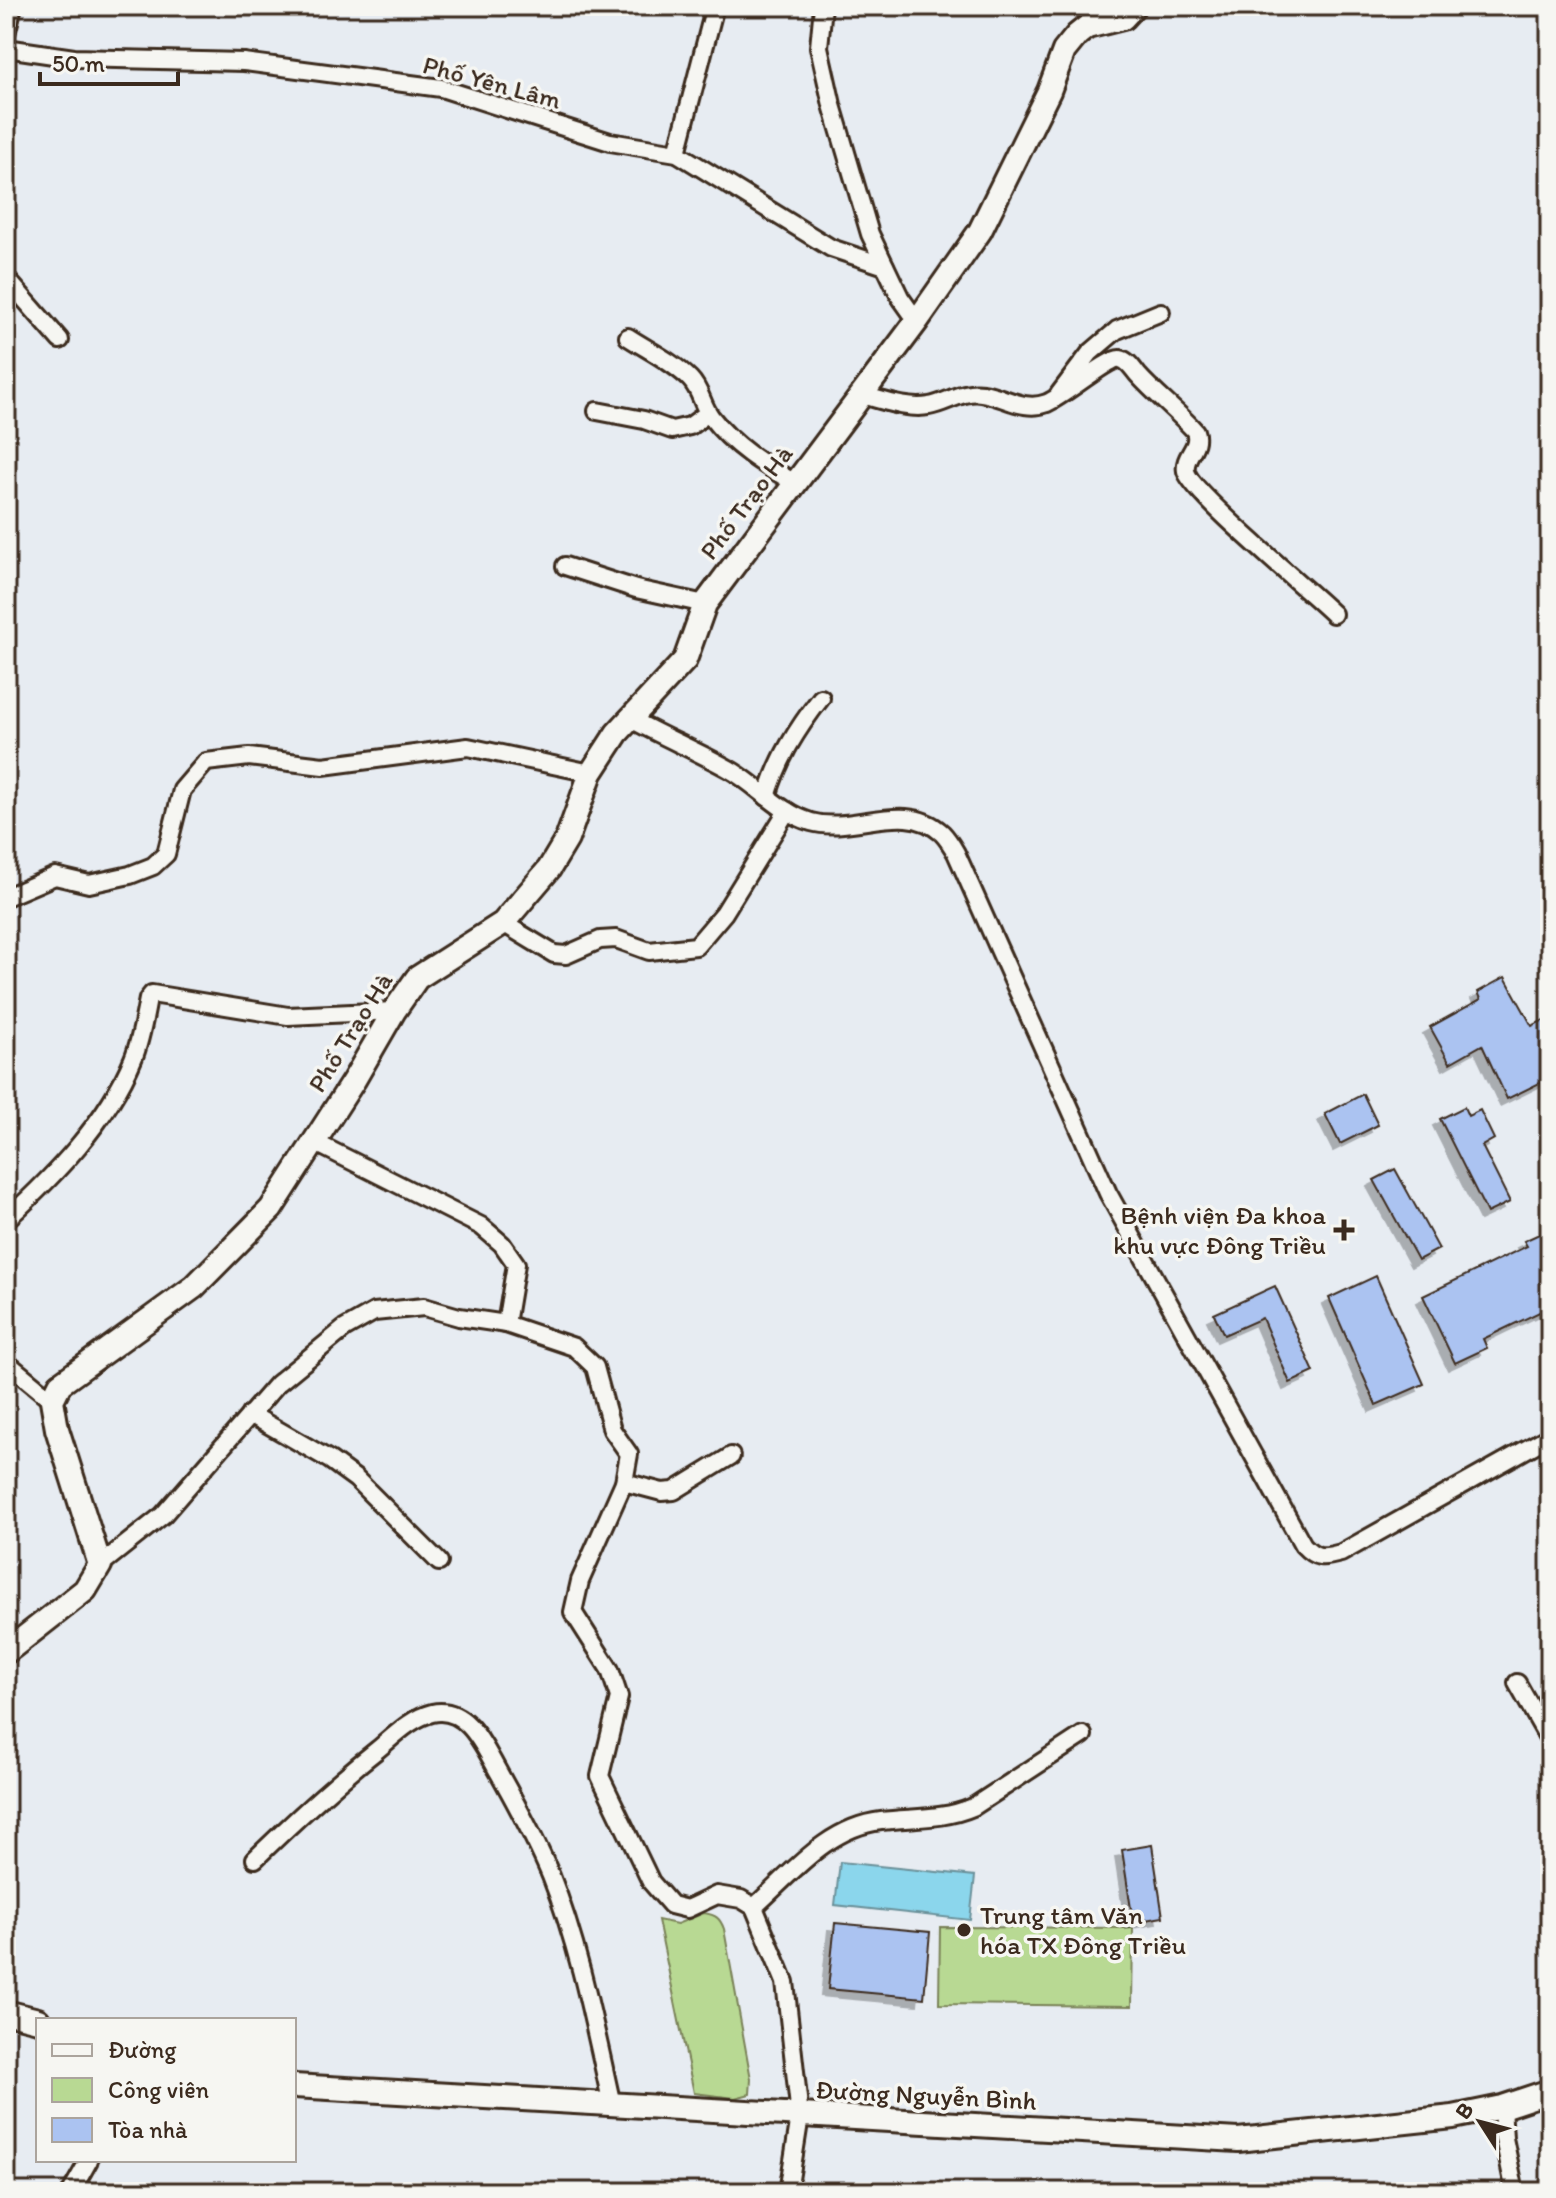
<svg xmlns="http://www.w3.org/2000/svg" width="1556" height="2198" viewBox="0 0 1556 2198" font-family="Itim,sans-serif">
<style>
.green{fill:#b8d993;stroke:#7a8258;stroke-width:2}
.water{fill:#8bd6ec;stroke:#6b919a;stroke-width:2}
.building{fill:#abc3f1;stroke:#3b2a1e;stroke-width:2;filter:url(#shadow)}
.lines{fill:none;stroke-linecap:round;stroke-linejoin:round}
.street-casing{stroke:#3b2a1e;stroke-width:22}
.secondary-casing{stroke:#3b2a1e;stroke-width:28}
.street{stroke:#f6f6f2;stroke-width:16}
.secondary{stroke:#f6f6f2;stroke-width:22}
.poi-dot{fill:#3b2a1e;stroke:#f6f6f2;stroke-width:3}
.labels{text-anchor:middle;stroke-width:7;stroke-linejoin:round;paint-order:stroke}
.street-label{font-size:26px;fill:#3b2a1e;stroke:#f6f6f2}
.poi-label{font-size:26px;fill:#3b2a1e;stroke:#f6f6f2;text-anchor:end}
</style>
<defs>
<filter id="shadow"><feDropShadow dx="-7" dy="7" stdDeviation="0" flood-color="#0004"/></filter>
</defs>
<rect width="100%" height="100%" fill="#e7ecf2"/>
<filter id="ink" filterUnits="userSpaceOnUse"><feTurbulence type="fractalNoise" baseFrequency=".0125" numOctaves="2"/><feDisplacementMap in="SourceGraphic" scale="16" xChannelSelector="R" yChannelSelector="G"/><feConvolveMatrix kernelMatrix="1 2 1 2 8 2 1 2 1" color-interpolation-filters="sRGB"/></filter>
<g filter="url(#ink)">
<g class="green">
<path d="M 704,1913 C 716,1915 720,1918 724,1929 L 751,2079 L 750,2094 L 735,2098 L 694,2093 L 658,1920 L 677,1924 Z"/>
<path d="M 940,1927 L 1133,1928 L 1132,2006 L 939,2004 Z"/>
</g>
<path class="water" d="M 840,1862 L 975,1876 L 970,1920 L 835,1905 Z"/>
<g class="building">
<path d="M 1505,977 L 1532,1026 L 1550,1017 L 1550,1078 L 1507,1099 L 1482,1045 L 1450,1063 L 1430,1027 L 1481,999 L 1478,992 Z"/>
<path d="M 1363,1094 L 1378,1125 L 1340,1144 L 1325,1114 Z"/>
<path d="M 1464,1107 L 1468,1116 L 1480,1110 L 1494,1139 L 1482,1146 L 1510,1202 L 1487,1213 L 1440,1119 Z"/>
<path d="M 1395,1169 L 1439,1249 L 1418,1260 L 1374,1180 Z"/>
<path d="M 1550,1229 L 1550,1307 L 1483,1339 L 1487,1348 L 1455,1363 L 1423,1296 L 1527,1246 L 1524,1241 Z"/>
<path d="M 1376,1276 L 1424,1384 L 1376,1405 L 1329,1298 Z"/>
<path d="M 1275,1286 L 1314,1372 L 1290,1383 L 1262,1318 L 1224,1335 L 1214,1314 Z"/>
<path d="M 1152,1845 L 1163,1917 L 1133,1922 L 1122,1850 Z"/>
<path d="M 835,1923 L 930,1932 L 924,1998 L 828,1989 Z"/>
</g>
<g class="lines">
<defs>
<g id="street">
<path d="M 823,6 L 819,47 L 832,105 L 870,234 L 900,297 L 917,321"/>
<path d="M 6,34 L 13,6"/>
<path d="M 6,48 L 74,58 L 244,62 L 441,88 L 610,142 L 677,153 L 831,248 L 885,266"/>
<path d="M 677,153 L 715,6"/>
<path d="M 6,278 L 60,340"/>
<path d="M 628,337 C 648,350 673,362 690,379 C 701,390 702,406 711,417 C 733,446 764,465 795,483"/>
<path d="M 1059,394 L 1090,353 L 1117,330 L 1161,312"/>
<path d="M 862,395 C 882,400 908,410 929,406 C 947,403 962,390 982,393 C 1004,396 1024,412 1047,403 C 1064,396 1110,357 1120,359 C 1128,360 1133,369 1138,375 C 1156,395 1177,411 1195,431 C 1201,448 1183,455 1186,471 C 1190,492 1311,592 1333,614"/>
<path d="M 597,411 L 644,420 L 672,430 L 690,426 L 708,413"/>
<path d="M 565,566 L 636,589 L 705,604"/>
<path d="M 631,719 C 663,737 697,751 729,769 C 758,785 779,813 811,822 C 854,834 905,799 942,833 C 947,838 952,846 956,853 L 1108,1193 L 1303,1545 C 1316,1559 1323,1558 1341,1553 L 1550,1436"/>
<path d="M 767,797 C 778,759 797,729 821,698"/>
<path d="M 6,897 L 55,876 L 89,884 L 130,875 L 153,866 L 166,854 L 182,790 L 206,762 L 249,757 L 323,766 L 468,747 L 591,773"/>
<path d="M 503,923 L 554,954 L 566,955 L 600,940 L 616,939 L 649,951 L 696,946 L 724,913 L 787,811"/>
<path d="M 314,1142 L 481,1226 L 502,1244 L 516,1264 L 506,1324 L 574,1347 L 595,1367 L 612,1430 L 629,1454 L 624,1482 L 580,1581 L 573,1612 L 610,1670 L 619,1697 L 600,1776 L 651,1882 L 671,1905 L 687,1909 L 717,1895 L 741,1899 L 754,1907 L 785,1982 L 800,2116 L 788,2192"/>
<path d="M 6,1220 C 55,1175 107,1122 133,1059 C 141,1040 144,1019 148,999 L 152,994 L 288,1016 L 394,1011"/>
<path d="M 6,1362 L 52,1400"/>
<path d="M 250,1414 L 330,1460 L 356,1479 L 439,1562"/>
<path d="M 624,1482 L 662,1492 L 674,1491 L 731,1456"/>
<path d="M 100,1565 L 163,1515 L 277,1384 L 344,1329 L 374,1312 L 424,1307 L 459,1317 L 506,1324"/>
<path d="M 1517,1683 L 1550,1741"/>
<path d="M 255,1859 C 294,1821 334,1784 377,1750 C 394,1736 411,1718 432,1713 C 468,1705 485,1749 499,1773 C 518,1807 536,1840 551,1876 C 580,1949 595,2029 612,2105"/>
<path d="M 754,1907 C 792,1873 828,1827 881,1821 C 912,1817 943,1820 973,1807 L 1083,1735"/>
<path d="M 1502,2107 L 1504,2138 L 1515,2192"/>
<path d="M 71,2192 L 89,2160"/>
</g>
<g id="secondary">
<path d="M 6,1652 L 85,1590 L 100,1565 L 57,1429 L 52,1400 L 60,1384 L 194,1287 L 271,1209 L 354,1080 L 394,1011 L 417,978 L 503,923 L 549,869 L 567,839 L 591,773 L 617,733 L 685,660 L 705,604 L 917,321 L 980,231 L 1049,91 L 1064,51 L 1077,35 L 1087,27 L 1123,18 L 1134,6"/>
<path d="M 6,2012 L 38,2020"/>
<path d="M 294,2086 L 1238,2140 L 1453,2117 L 1502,2107 L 1550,2091"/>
</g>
</defs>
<use href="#street" class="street-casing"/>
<use href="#secondary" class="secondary-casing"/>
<use href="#street" class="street"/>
<use href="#secondary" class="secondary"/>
</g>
</g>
<g class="poi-dot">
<path d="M1340 1218h8v8h8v8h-8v8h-8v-8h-8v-8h8z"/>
<circle cx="964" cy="1930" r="8"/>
</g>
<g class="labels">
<g class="street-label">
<text transform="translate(492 82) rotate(15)" y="9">Phố Yên Lâm</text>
<text transform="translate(746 502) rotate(-53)" y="9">Phố Trạo Hà</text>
<text transform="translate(350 1032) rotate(-58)" y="9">Phố Trạo Hà</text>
<text transform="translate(926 2095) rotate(3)" y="9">Đường Nguyễn Bình</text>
</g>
<g class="poi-label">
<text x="1326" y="1224">Bệnh viện Đa khoa<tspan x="1326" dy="30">khu vực Đông Triều</tspan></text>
<text x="980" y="1924" text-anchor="start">Trung tâm Văn<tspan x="980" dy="30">hóa TX Đông Triều</tspan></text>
</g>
</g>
<rect width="1556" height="2198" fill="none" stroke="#f6f6f2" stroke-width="32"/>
<rect x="16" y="16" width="1524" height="2166" fill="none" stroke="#3b2a1e" stroke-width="3" filter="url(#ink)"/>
<rect x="36" y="2018" width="260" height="144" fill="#f6f6f2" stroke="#aba49d" stroke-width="2"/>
<rect x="52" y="2044" width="40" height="12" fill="#f6f6f2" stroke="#aba49d" stroke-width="2"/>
<text x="108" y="2058" font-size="24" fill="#3b2a1e">Đường</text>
<rect x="52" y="2078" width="40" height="24" fill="#b8d993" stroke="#aba49d" stroke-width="2"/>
<text x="108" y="2098" font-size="24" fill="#3b2a1e">Công viên</text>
<rect x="52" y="2118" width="40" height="24" fill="#abc3f1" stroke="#aba49d" stroke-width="2"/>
<text x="108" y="2138" font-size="24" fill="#3b2a1e">Tòa nhà</text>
<g transform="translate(1480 2122) rotate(306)" stroke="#f6f6f2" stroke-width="6" paint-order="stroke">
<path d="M0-6L14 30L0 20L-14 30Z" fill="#3b2a1e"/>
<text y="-12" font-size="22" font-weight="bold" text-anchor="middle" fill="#3b2a1e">B</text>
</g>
<path d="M40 72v12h138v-12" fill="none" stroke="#3b2a1e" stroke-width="4"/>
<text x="52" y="72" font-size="24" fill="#3b2a1e" stroke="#f6f6f2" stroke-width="6" paint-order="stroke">50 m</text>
</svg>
